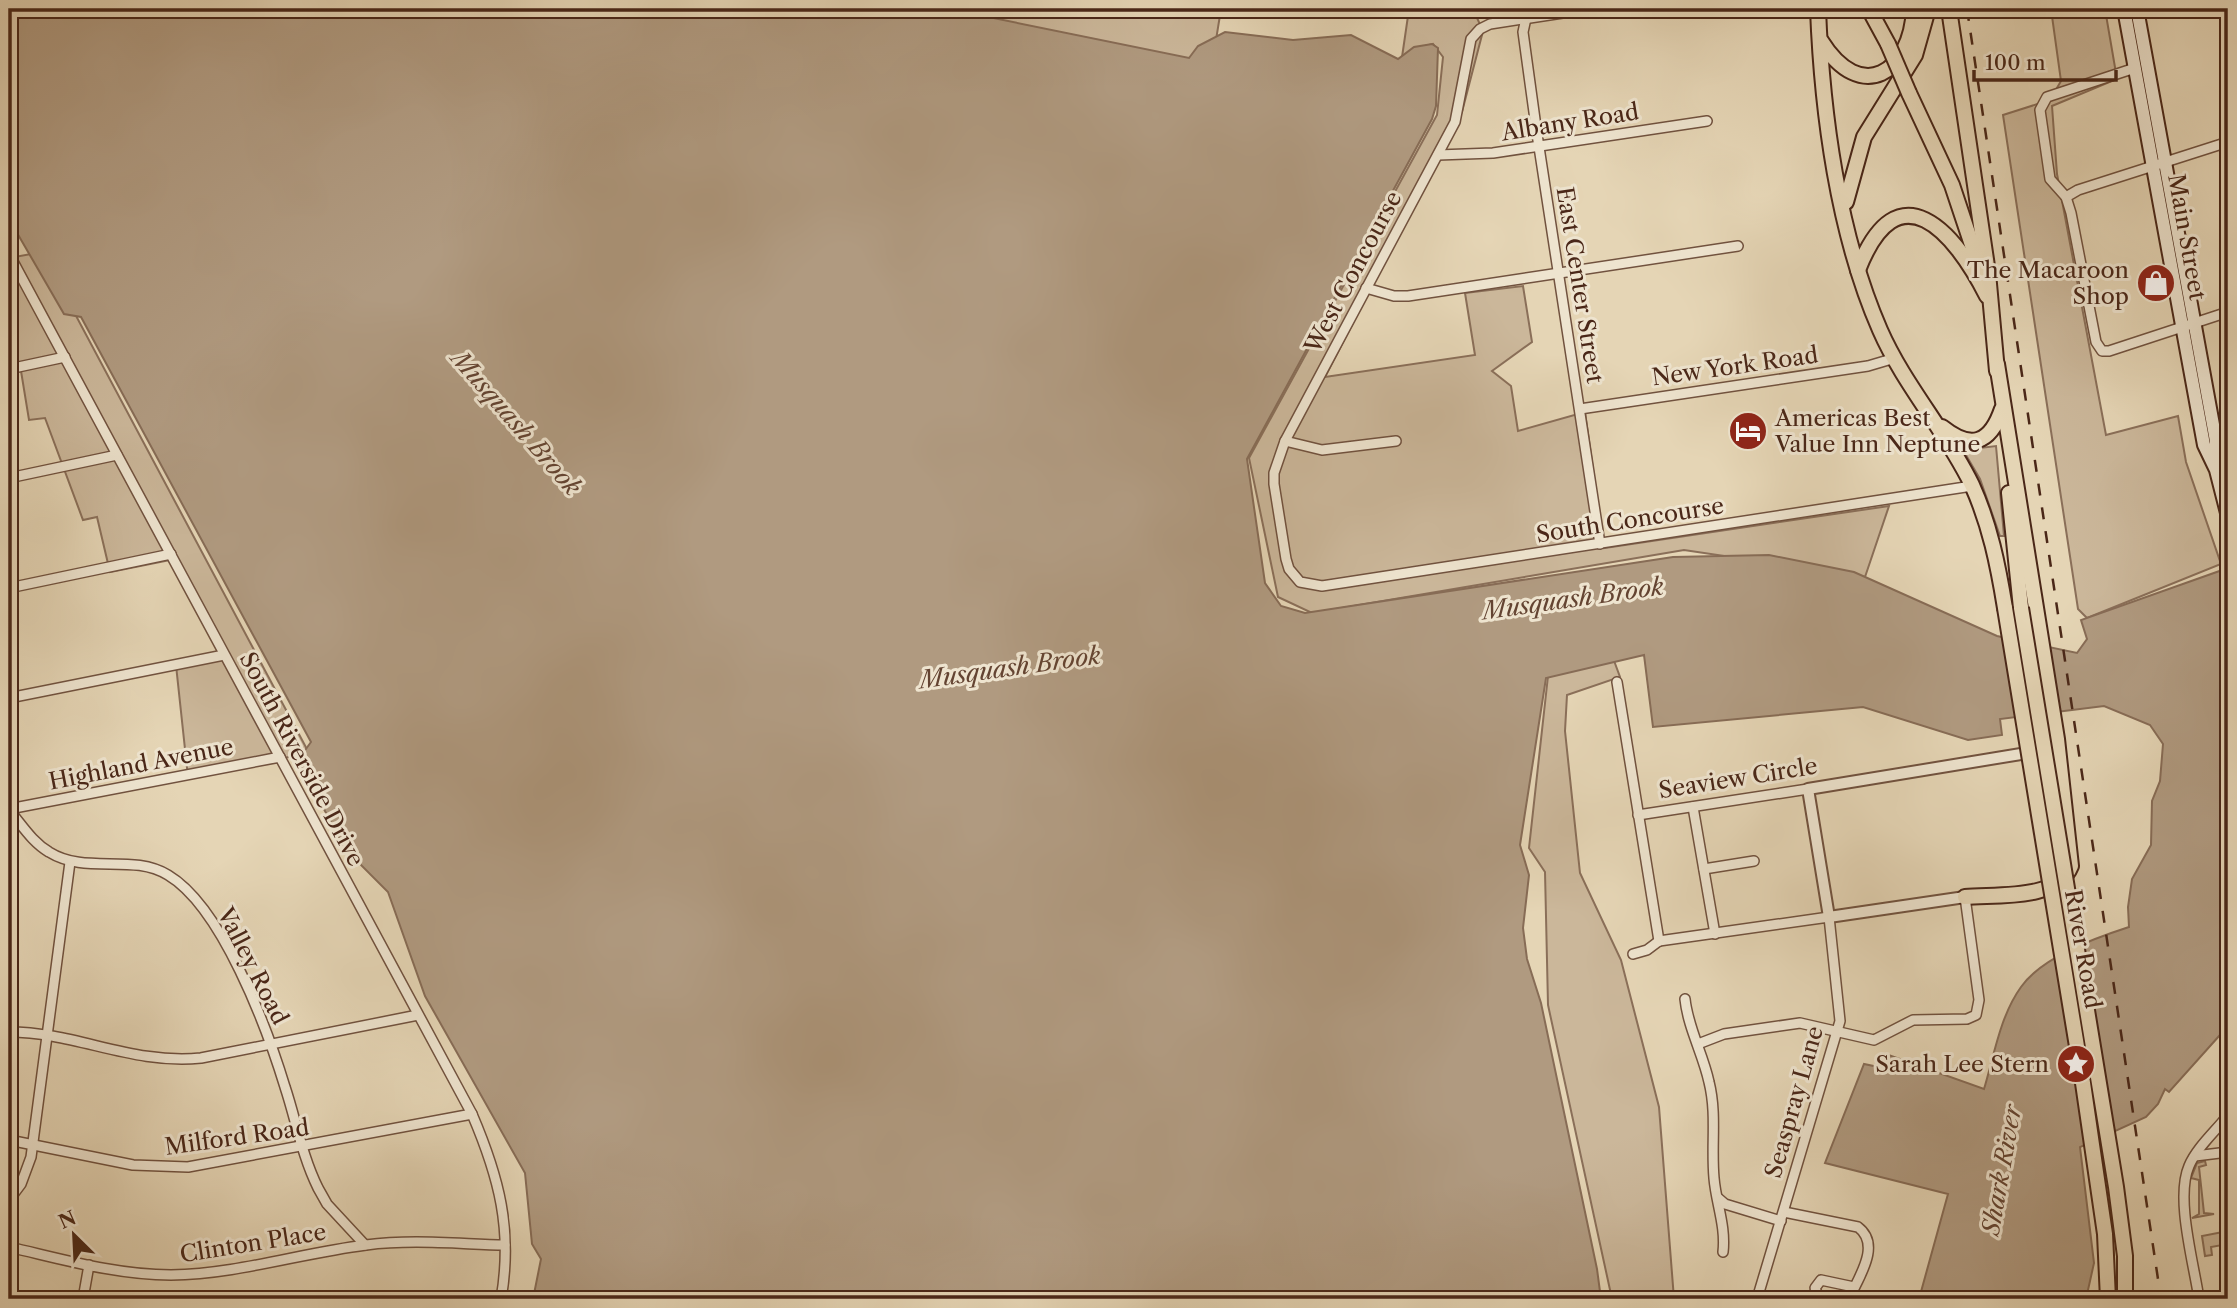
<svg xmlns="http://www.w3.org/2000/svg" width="2237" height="1308" viewBox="0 0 2237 1308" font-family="'Libre Caslon Text',serif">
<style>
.green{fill:#cbb79a;stroke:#8a6f59;stroke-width:2}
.water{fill:#b09a80;stroke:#876c56;stroke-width:2}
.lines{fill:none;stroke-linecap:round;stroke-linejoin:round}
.minor-casing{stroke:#71523f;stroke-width:12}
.tertiary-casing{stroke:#71523f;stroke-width:14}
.secondary-casing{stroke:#4a2718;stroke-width:16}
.trunk-casing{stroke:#4a2718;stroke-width:18}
.minor{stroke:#eee4cf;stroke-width:9}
.tertiary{stroke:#eee4cf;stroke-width:10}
.secondary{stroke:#eee4cf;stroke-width:12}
.trunk{stroke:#e5d5b5;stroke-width:14}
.rail{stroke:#4a2718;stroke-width:2.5;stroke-dasharray:12 12;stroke-linecap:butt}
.trunk-bridge-casing{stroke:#4a2718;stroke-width:18;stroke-linecap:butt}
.trunk-bridge{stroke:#e5d5b5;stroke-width:14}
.labels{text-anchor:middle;stroke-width:6;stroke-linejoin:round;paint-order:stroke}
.street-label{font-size:23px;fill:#4a2718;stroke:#eee4cf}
.poi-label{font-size:23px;fill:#4a2718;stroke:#eee4cf;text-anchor:end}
.water-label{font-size:24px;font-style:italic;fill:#644432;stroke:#eee4cf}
</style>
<rect width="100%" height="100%" fill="#e5d5b5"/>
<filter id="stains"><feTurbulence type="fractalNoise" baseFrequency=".00286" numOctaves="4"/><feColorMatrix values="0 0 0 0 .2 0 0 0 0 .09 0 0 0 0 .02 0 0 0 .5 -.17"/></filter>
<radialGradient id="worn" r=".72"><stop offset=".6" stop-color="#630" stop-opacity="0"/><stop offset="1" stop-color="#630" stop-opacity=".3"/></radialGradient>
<g class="green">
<path d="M 933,9 L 1221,9 L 1216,40 L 1191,67 Z"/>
<path d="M 1409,9 L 1473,9 L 1483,31 L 1462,112 L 1325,377 L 1475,355 L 1465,293 L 1523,286 L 1532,342 L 1492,371 L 1511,386 L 1518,431 L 1585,412 L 1604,548 L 1889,506 L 1865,577 L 1684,550 L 1312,613 L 1278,597 L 1249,458 L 1437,115 L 1443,57 L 1433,44 L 1414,49 L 1401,64 Z"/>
<path d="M 2051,9 L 2105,9 L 2117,79 L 2052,106 L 2057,174 L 2106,435 L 2178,416 L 2186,462 L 2221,564 L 2087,618 L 2078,609 L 2003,115 L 2050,100 L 2061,81 Z"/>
<path d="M 42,252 L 309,753 L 188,777 L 176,665 L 228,656 L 175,559 L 110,572 L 97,517 L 83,520 L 45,418 L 29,420 L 21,371 L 9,373 L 9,258 Z"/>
<path d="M 1996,446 L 2004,536 L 2000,536 L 1980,479 L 1963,450 Z"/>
<path d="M 1613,658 L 1620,677 L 1567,695 L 1565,731 L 1580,873 L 1621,960 L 1659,1107 L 1674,1299 L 1612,1299 L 1548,1005 L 1545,872 L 1529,848 L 1548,676 Z"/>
<path d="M 2205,1161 L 2206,1165 L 2199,1167 L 2204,1213 L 2214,1214 L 2192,1218 L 2199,1214 L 2199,1180 L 2191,1178 L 2197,1163 Z"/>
<path d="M 2228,1231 L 2228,1244 L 2211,1247 L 2212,1255 L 2205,1256 L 2202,1236 Z"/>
</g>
<path class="water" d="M 9,9 L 949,9 L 1189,58 L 1198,46 L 1225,32 L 1293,40 L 1351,35 L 1398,59 L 1414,47 L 1432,44 L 1438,48 L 1436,106 L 1432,119 L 1247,459 L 1265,583 L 1281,606 L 1305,613 L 1673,557 L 1769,555 L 1854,572 L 1997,636 L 2077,653 L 2087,639 L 2081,620 L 2228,568 L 2228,1026 L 2169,1092 L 2165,1089 L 2158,1104 L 2146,1117 L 2080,1147 L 2094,1263 L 2086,1299 L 1919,1299 L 1948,1194 L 1825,1163 L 1864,1064 L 1883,1068 L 1886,1054 L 1984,1089 C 1994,1056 2000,1016 2021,987 C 2042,957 2095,938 2129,927 L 2128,907 L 2132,879 L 2151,845 L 2152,801 L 2160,781 L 2163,744 L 2150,725 L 2104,706 L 2000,719 L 2002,735 L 1968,740 L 1863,707 L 1653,727 L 1644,655 L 1546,678 L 1520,845 L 1529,875 L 1523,928 L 1527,959 L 1541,1003 L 1597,1269 L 1601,1299 L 533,1299 L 541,1259 L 532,1244 L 525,1173 L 425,996 L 388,892 L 345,849 L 298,760 L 311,742 L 81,317 L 64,314 L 9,219 Z"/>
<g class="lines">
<defs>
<g id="minor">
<path d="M 1528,9 L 1523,32 L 1537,134 L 1600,544"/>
<path d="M 1589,9 L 1490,24 L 1480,29 L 1471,39 L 1455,122 L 1285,441 L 1274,473 L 1274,484 L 1286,559 L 1289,569 L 1300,582 L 1322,586 L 1972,486"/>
<path d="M 2135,68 L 2047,97 L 2040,110 L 2050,179 L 2066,197 L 2071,213 L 2096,342 L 2102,351 L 2109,351 L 2228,312"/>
<path d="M 1438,155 L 1493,153 L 1707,121"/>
<path d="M 2066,197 L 2078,190 L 2228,142"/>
<path d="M 9,254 L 472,1114 C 499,1177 513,1230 501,1299"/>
<path d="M 1366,288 L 1394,296 L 1408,296 L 1738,246"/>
<path d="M 9,369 L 65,357"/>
<path d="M 1580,409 L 1868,366 L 1895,358"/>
<path d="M 1285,441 L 1322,450 L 1396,441"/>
<path d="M 2216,470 L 2228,461"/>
<path d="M 9,478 L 117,455"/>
<path d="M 9,588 L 171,554"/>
<path d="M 1617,682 L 1659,941"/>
<path d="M 9,698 L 224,655"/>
<path d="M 1693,807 L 1715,934"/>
<path d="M 9,809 L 280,757"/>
<path d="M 9,810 C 22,825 32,842 49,852 C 86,875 132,853 168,875 C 222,907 267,1028 285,1087 C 296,1120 302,1156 318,1188 L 327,1204 L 365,1245"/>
<path d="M 1638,815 L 1808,789"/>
<path d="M 1704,869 L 1754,861"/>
<path d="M 1659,941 L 1829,917 L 1840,1021 L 1757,1299"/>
<path d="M 1633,954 L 1647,950 L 1659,941"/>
<path d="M 1685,999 C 1688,1028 1703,1054 1709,1082 C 1717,1114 1711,1145 1714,1178 C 1716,1203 1726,1226 1723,1252"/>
<path d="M 9,1032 C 76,1032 132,1065 201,1058 L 418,1015"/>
<path d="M 1698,1044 L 1724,1034 L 1800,1023 L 1874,1040 L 1913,1020 L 1967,1019 L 1976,1015 L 1979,1000 L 1965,897"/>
<path d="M 9,1140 L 133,1165 L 188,1167 L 472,1114"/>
<path d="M 2195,1156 L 2228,1152"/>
<path d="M 1718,1198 L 1725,1204 L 1781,1221"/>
<path d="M 9,1200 L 21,1184 L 31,1157 L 70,862"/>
<path d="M 1784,1212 L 1858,1227 C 1882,1245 1858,1278 1849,1299"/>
<path d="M 9,1247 C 62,1259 116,1275 171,1275 C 238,1274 301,1253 366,1245 C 412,1239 459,1244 505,1245"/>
<path d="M 83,1299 L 89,1265"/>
<path d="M 1819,1299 L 1815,1288 L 1821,1280 L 1854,1287"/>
<path d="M 2199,1299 C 2194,1264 2175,1198 2189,1166 C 2197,1147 2216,1131 2228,1115"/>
</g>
<path id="tertiary" d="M 1965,897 L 1829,917 L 1808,789 L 2027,753"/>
<g id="secondary">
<path d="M 2124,9 L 2204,445 L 2216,470 L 2228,517"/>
<path d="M 2137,9 L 2216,441 L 2216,466"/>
</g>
<g id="trunk">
<path d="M 1818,9 C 1822,113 1838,234 1880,330 C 1904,385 1946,431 1972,485 C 1990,525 1998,565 2005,608"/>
<path d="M 1869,9 L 1888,44"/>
<path d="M 1949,9 L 1988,273 L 1997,371"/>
<path d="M 1821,41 C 1861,105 1911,73 1914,9"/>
<path d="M 1909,93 L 1952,185 L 1980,269"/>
<path d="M 1846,202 L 1864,137 L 1915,55 L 1928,9"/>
<path d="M 1858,270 C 1898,167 1954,231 1987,296"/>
<path d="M 1942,427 C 1971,450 1990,444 2002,409"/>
<path d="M 2009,493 L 2021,608"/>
<path d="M 1965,897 C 1996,894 2057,901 2071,866 L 2057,739 L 1997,364"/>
</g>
</defs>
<use href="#minor" class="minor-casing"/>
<use href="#tertiary" class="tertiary-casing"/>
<use href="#secondary" class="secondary-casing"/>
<use href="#trunk" class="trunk-casing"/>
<use href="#minor" class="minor"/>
<use href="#tertiary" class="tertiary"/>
<use href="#secondary" class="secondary"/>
<use href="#trunk" class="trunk"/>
<path class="rail" d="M 1967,9 L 2161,1299"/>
<defs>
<g id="trunk-bridge">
<path d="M 1888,44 L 1909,93"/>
<path d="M 2005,608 L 2083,1083 L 2105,1234 L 2108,1299"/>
<path d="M 2021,608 L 2116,1187 L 2125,1256 L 2125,1299"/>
</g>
</defs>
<use href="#trunk-bridge" class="trunk-bridge-casing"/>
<use href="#trunk-bridge" class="trunk-bridge"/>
</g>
<defs>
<symbol id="shop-disc" viewBox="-11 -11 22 22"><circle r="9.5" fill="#8f2418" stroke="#eee4cf"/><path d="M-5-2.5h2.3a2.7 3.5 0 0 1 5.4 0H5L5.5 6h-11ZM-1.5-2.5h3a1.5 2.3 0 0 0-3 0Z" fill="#fff"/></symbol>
<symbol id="hotel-disc" viewBox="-11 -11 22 22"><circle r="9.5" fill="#8f2418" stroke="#eee4cf"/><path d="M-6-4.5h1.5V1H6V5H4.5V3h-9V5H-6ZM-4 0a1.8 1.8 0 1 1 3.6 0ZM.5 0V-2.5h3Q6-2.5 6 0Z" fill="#fff"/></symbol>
<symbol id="sight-disc" viewBox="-11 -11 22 22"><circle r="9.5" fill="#8f2418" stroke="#eee4cf"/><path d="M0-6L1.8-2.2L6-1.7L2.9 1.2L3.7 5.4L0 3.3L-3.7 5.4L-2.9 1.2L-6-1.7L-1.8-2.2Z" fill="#fff"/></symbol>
</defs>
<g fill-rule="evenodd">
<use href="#shop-disc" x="2134" y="261" width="44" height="44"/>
<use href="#hotel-disc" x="1726" y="409" width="44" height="44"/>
<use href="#sight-disc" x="2054" y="1042" width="44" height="44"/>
</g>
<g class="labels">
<g class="street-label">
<text transform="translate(1570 122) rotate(-9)" y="8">Albany Road</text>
<text transform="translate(2187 237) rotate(80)" y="8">Main Street</text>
<text transform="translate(1353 272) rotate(-62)" y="8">West Concourse</text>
<text transform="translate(1580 285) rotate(81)" y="8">East Center Street</text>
<text transform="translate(1735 366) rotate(-8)" y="8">New York Road</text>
<text transform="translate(1630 520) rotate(-9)" y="8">South Concourse</text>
<text transform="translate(302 759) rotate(62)" y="8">South Riverside Drive</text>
<text transform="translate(141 764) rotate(-11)" y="8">Highland Avenue</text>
<text transform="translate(1738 778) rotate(-9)" y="8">Seaview Circle</text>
<text transform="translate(2083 949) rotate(80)" y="8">River Road</text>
<text transform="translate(253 966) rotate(63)" y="8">Valley Road</text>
<text transform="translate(1794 1102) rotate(-74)" y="8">Seaspray Lane</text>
<text transform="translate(237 1137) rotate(-8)" y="8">Milford Road</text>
<text transform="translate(253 1243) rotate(-9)" y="8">Clinton Place</text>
</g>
<g class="poi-label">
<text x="2129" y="278">The Macaroon<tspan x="2129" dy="26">Shop</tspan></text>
<text x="1775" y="426" text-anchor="start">Americas Best<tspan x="1775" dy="26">Value Inn Neptune</tspan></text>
<text x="2049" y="1072">Sarah Lee Stern</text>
</g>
<g class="water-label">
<text transform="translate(516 423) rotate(49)" y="8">Musquash Brook</text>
<text transform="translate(1573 599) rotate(-8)" y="8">Musquash Brook</text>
<text transform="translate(1010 668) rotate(-8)" y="8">Musquash Brook</text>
<text transform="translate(2002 1170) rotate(-80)" y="8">Shark River</text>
</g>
</g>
<rect width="2237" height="1308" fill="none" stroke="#e5d5b5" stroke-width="35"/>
<rect x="10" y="10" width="2216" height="1287" fill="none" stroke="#4a2718" stroke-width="3.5"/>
<rect x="18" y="18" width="2202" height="1273" fill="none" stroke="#4a2718" stroke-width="2"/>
<g transform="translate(74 1235) rotate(336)" stroke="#eee4cf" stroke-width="5" paint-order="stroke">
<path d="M0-5L12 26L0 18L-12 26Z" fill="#4a2718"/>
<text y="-10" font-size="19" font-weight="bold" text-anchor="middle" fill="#4a2718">N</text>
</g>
<path d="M1974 70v10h142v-10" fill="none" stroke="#4a2718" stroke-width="3.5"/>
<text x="1985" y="70" font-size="21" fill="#4a2718" stroke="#eee4cf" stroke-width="5" paint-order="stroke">100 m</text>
<rect width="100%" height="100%" filter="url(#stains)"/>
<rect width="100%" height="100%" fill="url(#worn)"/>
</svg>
